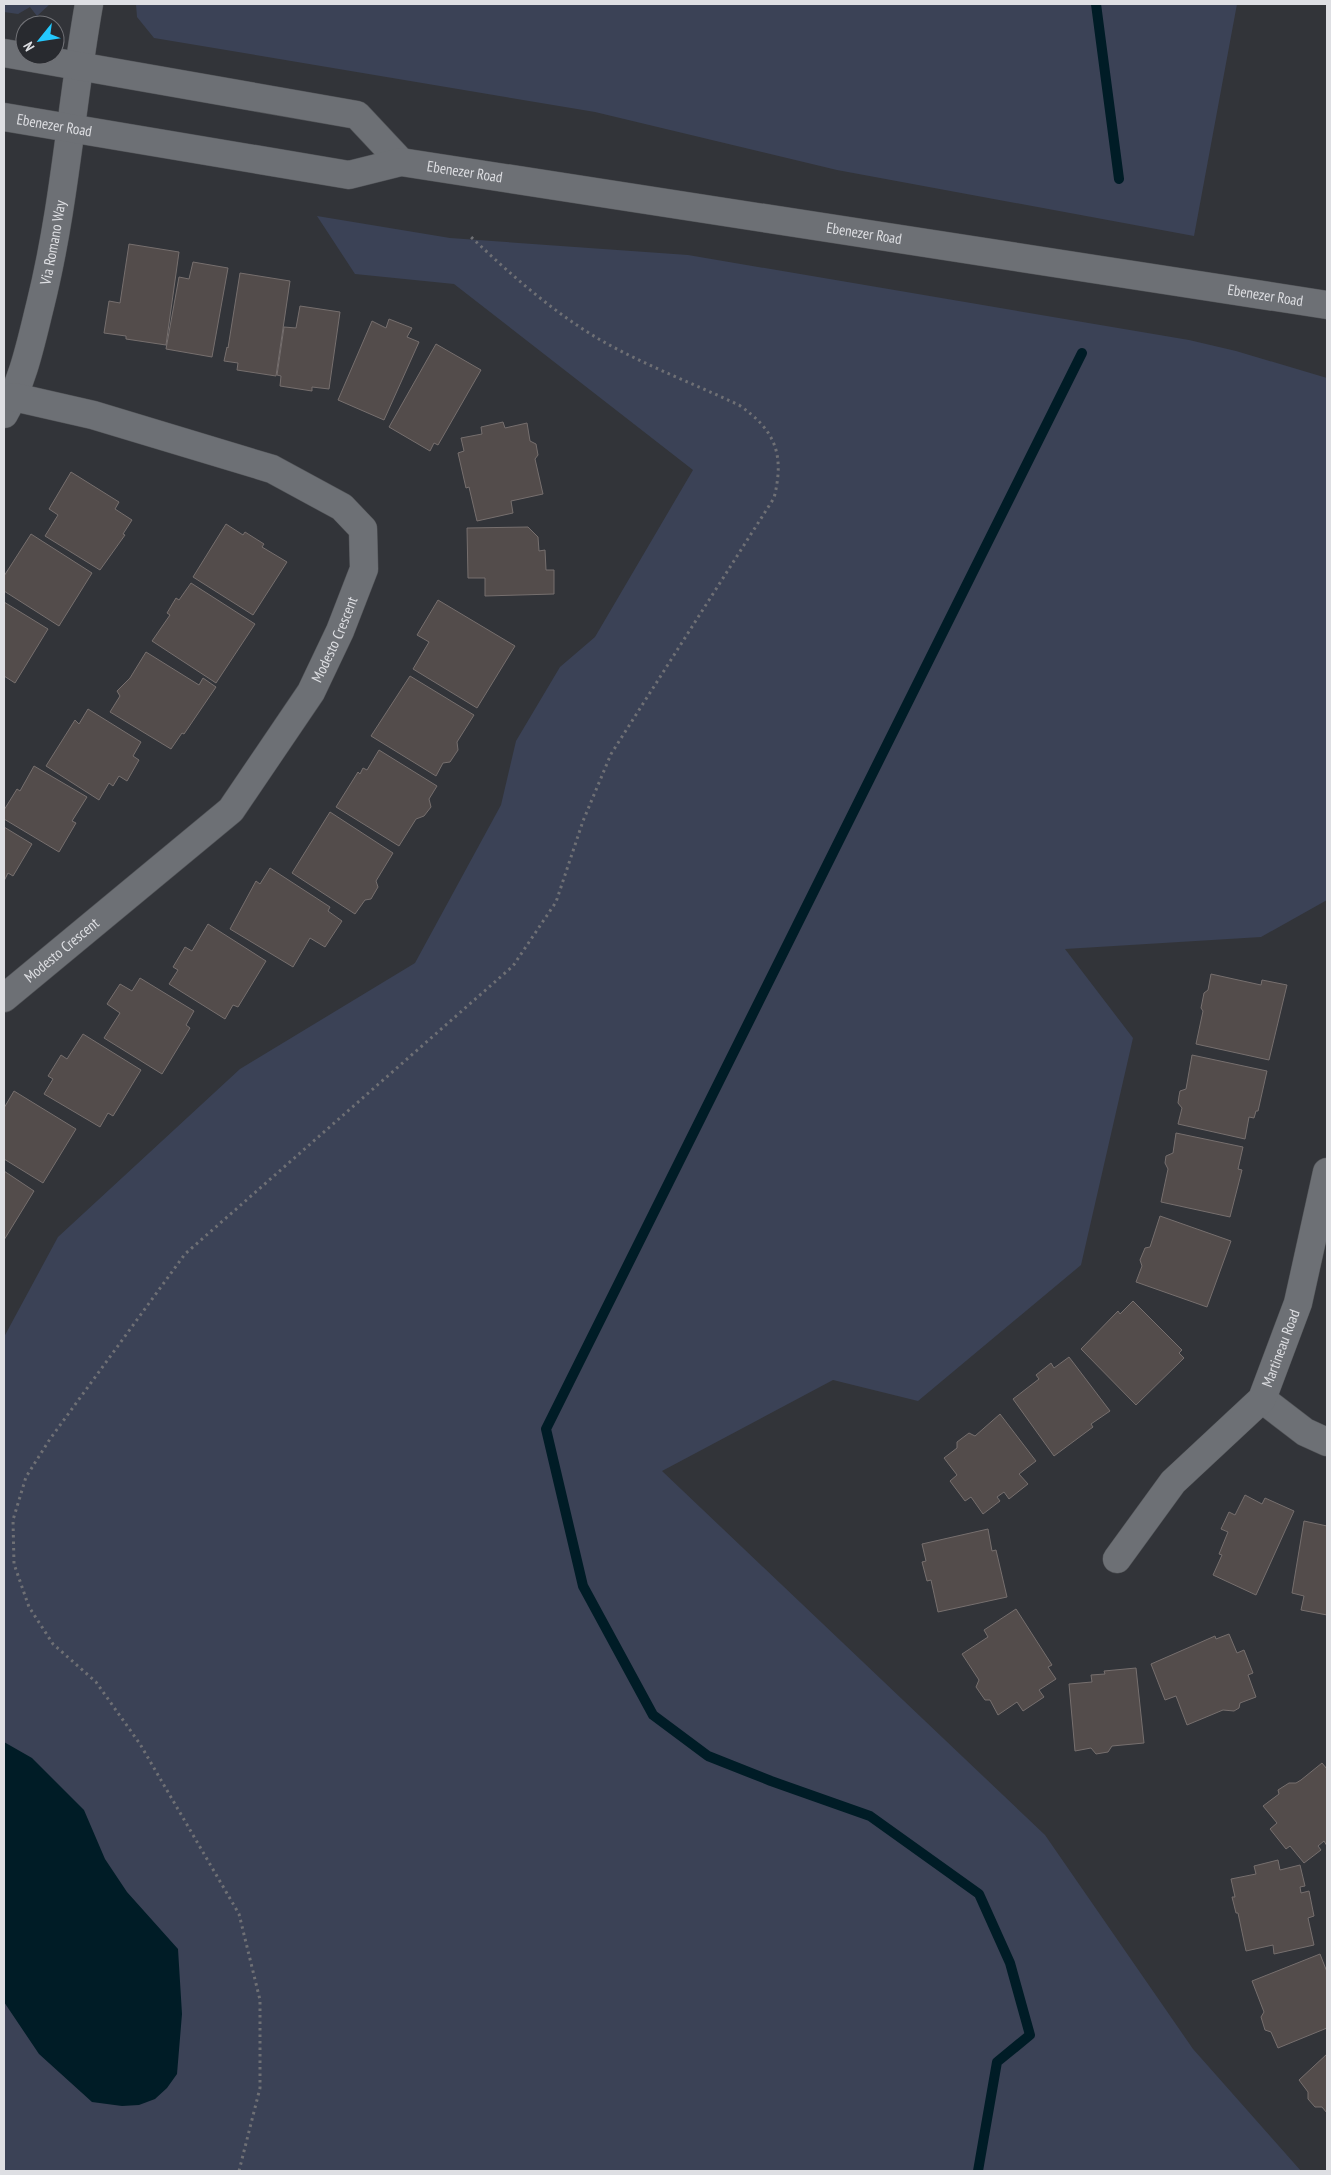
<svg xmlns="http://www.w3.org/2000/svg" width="1331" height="2175" viewBox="0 0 1331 2175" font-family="'PT Sans Narrow',sans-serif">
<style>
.green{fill:#3b4256}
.water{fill:#001c26}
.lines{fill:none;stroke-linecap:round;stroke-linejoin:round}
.stream{stroke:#001c26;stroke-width:10}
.building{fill:#534c4b;stroke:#766f6e}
.street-casing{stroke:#515357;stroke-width:29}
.secondary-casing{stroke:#515357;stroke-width:29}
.path{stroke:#6f7075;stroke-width:3;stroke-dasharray:2.5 4;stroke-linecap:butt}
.street{stroke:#6d7075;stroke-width:28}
.secondary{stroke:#6d7075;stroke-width:28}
.labels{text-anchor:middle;stroke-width:4;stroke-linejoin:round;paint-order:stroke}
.street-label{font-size:15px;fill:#dedfe3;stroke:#282a2f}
</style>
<rect width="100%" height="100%" fill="#323439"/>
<g class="green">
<path d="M 4,4 L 50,4 L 37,16 L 30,7 L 18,14 L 4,12 Z"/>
<path d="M 136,4 L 1237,4 L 1194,236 L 837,170 L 595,112 L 154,38 L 137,17 Z"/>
<path d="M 317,216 L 450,238 L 688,255 L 1189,340 L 1236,351 L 1327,378 L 1327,900 L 1261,937 L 1065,949 L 1133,1038 L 1081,1265 L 918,1401 L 833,1380 L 662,1471 L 1045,1835 L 1193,2049 L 1301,2171 L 4,2171 L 4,1337 L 58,1237 L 240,1069 L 415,963 L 501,805 L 516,741 L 560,667 L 595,637 L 693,470 L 454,284 L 355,274 Z"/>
</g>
<path class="water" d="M 4,1742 L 32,1758 L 84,1810 L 105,1859 L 127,1892 L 178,1949 L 182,2014 L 177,2074 L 167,2088 L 155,2099 L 139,2105 L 122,2106 L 92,2102 L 39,2054 L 4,2002 Z"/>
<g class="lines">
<g class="stream">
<path d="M 1096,4 L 1119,179"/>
<path d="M 978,2171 L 997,2062 L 1030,2035 L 1010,1963 L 979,1894 L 870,1816 L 771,1781 L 708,1756 L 653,1715 L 583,1586 L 546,1429 L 1082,353"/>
</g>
</g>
<g class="building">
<path d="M 129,244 L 179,252 L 166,345 L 126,339 L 126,336 L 104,333 L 109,301 L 120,303 Z"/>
<path d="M 193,262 L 228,268 L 212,357 L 166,349 L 179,277 L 189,279 Z"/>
<path d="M 240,273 L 290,281 L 276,376 L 237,370 L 238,363 L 224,361 L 227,347 L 228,348 Z"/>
<path d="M 300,306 L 340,312 L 329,389 L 312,387 L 312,391 L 280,386 L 281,376 L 277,375 L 284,327 L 296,328 Z"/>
<path d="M 389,319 L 412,328 L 407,337 L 419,342 L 384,420 L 338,400 L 372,321 L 386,328 Z"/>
<path d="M 436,344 L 481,370 L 438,445 L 434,443 L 430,451 L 389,427 Z"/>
<path d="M 503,422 L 505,428 L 527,423 L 530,441 L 536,444 L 538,455 L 535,459 L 543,494 L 511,501 L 513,513 L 477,521 L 469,487 L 466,488 L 458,453 L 464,451 L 461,438 L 482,434 L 481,427 Z"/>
<path d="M 71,472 L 119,502 L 115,509 L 132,520 L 123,534 L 125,535 L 100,570 L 45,536 L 58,515 L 49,509 Z"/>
<path d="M 226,524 L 243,535 L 245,532 L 264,544 L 262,547 L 287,562 L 253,615 L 193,577 Z"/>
<path d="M 528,527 L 538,537 L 539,551 L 545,550 L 546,570 L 554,570 L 554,594 L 485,596 L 485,578 L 468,578 L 467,528 Z"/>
<path d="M 31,534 L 92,573 L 59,626 L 4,591 L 4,576 Z"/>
<path d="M 191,583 L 255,624 L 216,683 L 152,641 L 170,615 L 167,613 L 176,598 L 179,600 Z"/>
<path d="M 438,600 L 515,646 L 477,708 L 413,669 L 429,642 L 417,635 Z"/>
<path d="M 4,602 L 48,629 L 15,683 L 4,676 Z"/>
<path d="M 146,652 L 199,685 L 203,678 L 216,687 L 184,734 L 182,733 L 171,749 L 110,712 L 120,696 L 117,691 L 130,678 Z"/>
<path d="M 410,676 L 474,715 L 457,742 L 458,750 L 450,762 L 443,763 L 436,776 L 371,736 Z"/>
<path d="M 88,709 L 141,742 L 133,756 L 139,760 L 127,781 L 119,776 L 113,786 L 109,783 L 99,800 L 46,766 L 75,720 L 79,724 Z"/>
<path d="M 379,750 L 437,786 L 429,799 L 431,807 L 424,816 L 416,819 L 399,846 L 336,807 L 358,772 L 360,774 L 363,768 L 367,770 Z"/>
<path d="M 34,766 L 87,797 L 72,821 L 76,823 L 59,852 L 4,819 L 4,810 L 17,789 L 20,791 Z"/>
<path d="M 330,812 L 393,853 L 376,881 L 378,887 L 371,899 L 365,900 L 355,914 L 292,873 Z"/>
<path d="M 4,827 L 32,844 L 13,876 L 8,873 L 4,881 Z"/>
<path d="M 270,868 L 330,907 L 328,911 L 342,921 L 325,947 L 310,938 L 293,967 L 230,929 L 256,881 L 260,884 Z"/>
<path d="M 208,924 L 266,961 L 238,1007 L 233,1005 L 225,1019 L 169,984 L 178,970 L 173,967 L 185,947 L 192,951 Z"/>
<path d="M 1211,974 L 1261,985 L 1262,980 L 1287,985 L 1269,1060 L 1196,1044 L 1203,1011 L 1201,1008 L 1204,993 L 1208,990 Z"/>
<path d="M 140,978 L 194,1011 L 186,1025 L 190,1028 L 162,1074 L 104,1038 L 120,1013 L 107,1004 L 120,984 L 132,991 Z"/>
<path d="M 83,1034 L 141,1070 L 113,1116 L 108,1113 L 100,1127 L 44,1094 L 53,1079 L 48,1076 L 61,1055 L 67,1059 Z"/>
<path d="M 1192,1055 L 1267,1071 L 1258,1111 L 1256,1111 L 1254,1118 L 1249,1117 L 1245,1139 L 1178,1124 L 1182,1108 L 1178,1103 L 1179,1096 L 1180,1091 L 1186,1089 Z"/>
<path d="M 14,1091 L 76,1129 L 43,1183 L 4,1159 L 4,1108 Z"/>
<path d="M 1176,1133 L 1243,1147 L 1238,1169 L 1242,1170 L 1230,1217 L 1161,1202 L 1168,1169 L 1165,1163 L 1166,1156 L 1173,1153 Z"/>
<path d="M 4,1171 L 34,1191 L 4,1240 Z"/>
<path d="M 1160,1216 L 1231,1241 L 1207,1307 L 1136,1282 L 1142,1266 L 1140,1260 L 1145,1248 L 1150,1247 Z"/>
<path d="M 1133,1301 L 1182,1350 L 1179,1353 L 1184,1358 L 1136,1405 L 1081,1349 L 1118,1311 L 1120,1314 Z"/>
<path d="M 1069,1357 L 1110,1411 L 1091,1424 L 1093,1427 L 1054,1456 L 1013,1399 L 1039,1379 L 1036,1375 L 1051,1363 L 1054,1368 Z"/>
<path d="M 1000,1414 L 1036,1461 L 1019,1474 L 1028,1484 L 1009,1499 L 1004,1492 L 997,1497 L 1000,1501 L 983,1514 L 971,1497 L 965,1501 L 950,1481 L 957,1475 L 944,1458 L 957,1448 L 957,1442 L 969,1433 L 975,1436 Z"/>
<path d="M 1245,1495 L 1262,1504 L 1265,1498 L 1294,1511 L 1256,1595 L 1213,1575 L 1222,1555 L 1219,1554 L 1228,1532 L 1221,1529 L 1229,1512 L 1235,1515 Z"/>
<path d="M 1304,1521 L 1327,1526 L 1327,1615 L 1301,1610 L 1304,1596 L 1292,1593 Z"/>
<path d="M 988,1529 L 992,1551 L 996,1550 L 1007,1597 L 938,1612 L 931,1580 L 927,1581 L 922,1562 L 926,1561 L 922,1544 Z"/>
<path d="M 1016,1609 L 1052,1665 L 1048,1667 L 1056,1679 L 1039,1690 L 1044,1697 L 1023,1711 L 1017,1702 L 998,1715 L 990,1700 L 985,1700 L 976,1687 L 979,1680 L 962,1654 L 988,1637 L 984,1630 Z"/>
<path d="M 1229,1634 L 1237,1653 L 1244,1650 L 1253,1673 L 1248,1675 L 1256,1697 L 1240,1703 L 1239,1708 L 1234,1711 L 1223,1710 L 1187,1725 L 1176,1696 L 1165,1700 L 1151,1664 L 1215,1636 L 1216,1639 Z"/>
<path d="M 1136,1668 L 1144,1743 L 1112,1746 L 1108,1752 L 1096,1754 L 1091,1748 L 1075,1751 L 1069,1684 L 1092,1682 L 1091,1675 L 1105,1674 L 1104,1671 Z"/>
<path d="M 1322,1763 L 1327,1769 L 1327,1846 L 1324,1841 L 1318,1846 L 1321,1850 L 1304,1863 L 1290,1846 L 1286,1849 L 1270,1829 L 1277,1823 L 1263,1806 L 1279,1794 L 1278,1790 L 1289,1783 L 1296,1783 L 1301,1780 Z"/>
<path d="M 1278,1860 L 1280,1870 L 1300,1865 L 1305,1886 L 1300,1887 L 1301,1893 L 1309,1891 L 1314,1916 L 1308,1918 L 1314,1945 L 1274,1954 L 1273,1945 L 1246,1951 L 1238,1913 L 1236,1913 L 1232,1897 L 1235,1897 L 1231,1879 L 1256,1874 L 1254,1866 Z"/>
<path d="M 1320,1954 L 1327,1972 L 1327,2028 L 1278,2048 L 1271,2032 L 1265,2030 L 1261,2017 L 1264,2012 L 1252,1981 Z"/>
<path d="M 1327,2054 L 1327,2113 L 1322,2107 L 1315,2107 L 1308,2099 L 1308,2092 L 1299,2080 Z"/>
</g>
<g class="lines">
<defs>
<g id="street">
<path id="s1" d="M 4,414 C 23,382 31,342 40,306 C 65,206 71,105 89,4"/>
<path id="s2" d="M 4,998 L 231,810 L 311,692 L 340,631 L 364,569 L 363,529 L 342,507 L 272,469 L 93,415 L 14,397"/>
<path d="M 1262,1399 L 1305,1432 L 1327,1442"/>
<path id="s3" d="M 1117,1559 L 1173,1482 L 1262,1399 L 1298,1303 L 1327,1172"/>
</g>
<g id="secondary">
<path d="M 4,53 L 357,115 L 401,162"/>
<path id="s4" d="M 4,117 L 349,175 L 401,162 L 1327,305"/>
</g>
</defs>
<use href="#street" class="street-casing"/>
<use href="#secondary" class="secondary-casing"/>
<path class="path" d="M 239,2171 L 260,2088 L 260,2000 L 239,1914 L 140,1744 L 96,1682 L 53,1644 L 29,1607 L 14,1564 L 13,1520 L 26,1477 L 50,1439 L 185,1254 L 513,966 L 556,902 L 583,821 L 611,754 L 774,498 C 785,454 775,430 739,405 C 694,384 647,366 604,342 C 555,314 511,275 470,236"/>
<use href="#street" class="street"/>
<use href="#secondary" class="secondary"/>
</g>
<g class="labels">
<g class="street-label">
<text dy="5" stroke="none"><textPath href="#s4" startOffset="51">Ebenezer Road</textPath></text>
<text dy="5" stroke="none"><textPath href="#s4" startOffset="468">Ebenezer Road</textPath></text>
<text dy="5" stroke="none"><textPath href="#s4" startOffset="872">Ebenezer Road</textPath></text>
<text dy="5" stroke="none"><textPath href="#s1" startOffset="179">Via Romano Way</textPath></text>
<text dy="5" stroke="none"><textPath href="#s4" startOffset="1278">Ebenezer Road</textPath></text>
<text dy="5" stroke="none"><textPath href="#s2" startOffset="495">Modesto Crescent</textPath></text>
<text dy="5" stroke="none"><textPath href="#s2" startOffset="75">Modesto Crescent</textPath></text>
<text dy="5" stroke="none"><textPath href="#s3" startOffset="271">Martineau Road</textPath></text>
</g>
</g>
<rect width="1331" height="2175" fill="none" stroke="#dedfe3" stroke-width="10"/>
<g transform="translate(40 40) rotate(240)"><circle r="24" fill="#282a2f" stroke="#717277"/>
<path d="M0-4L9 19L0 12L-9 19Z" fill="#24c9fe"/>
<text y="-8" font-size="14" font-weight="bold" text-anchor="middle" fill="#dedfe3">N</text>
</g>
</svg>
